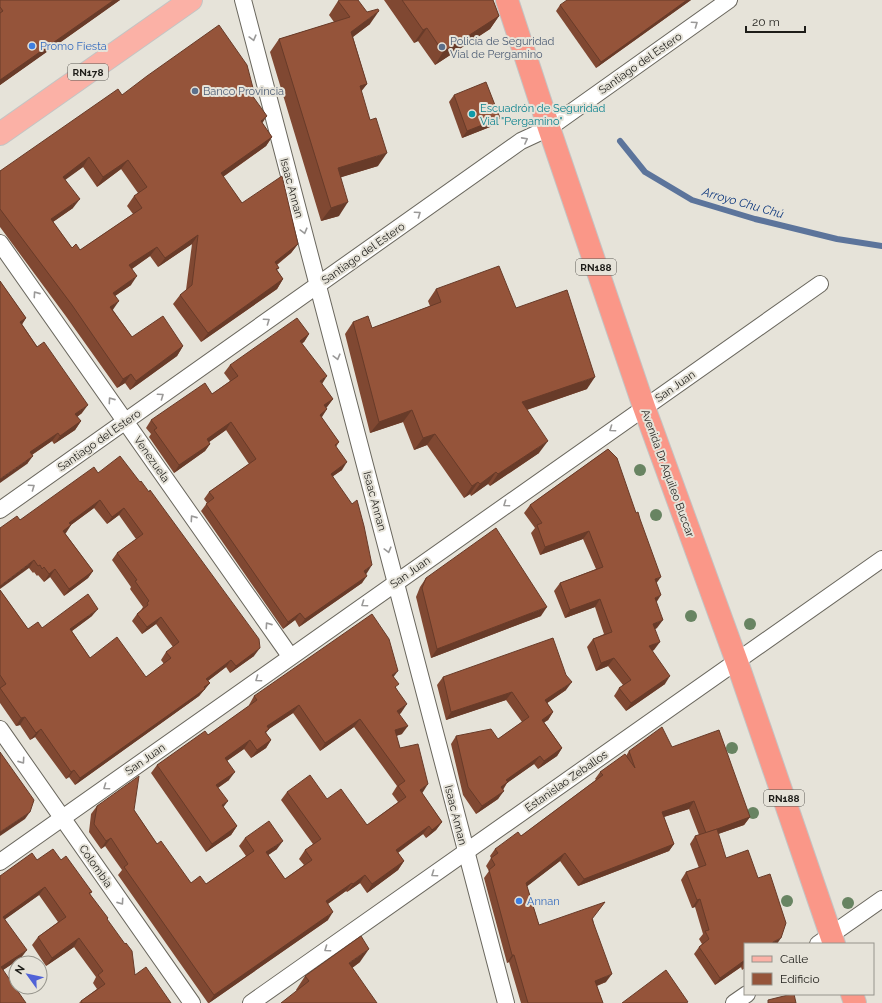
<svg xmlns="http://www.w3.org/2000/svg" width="882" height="1003" viewBox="0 0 882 1003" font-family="Raleway,sans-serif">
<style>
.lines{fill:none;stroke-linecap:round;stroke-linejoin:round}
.stream{stroke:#5c749b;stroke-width:6}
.minor-casing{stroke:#6a675e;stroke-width:18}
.primary-casing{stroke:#c4c4c3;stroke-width:24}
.trunk-casing{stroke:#c4c4c3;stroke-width:24}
.minor{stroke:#fff;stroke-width:16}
.primary{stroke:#fbb1a6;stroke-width:22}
.trunk{stroke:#fa9788;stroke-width:22}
.tree{fill:#688462}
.wall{fill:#804832;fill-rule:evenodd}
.shaded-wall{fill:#683b29}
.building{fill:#95543a;stroke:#683b29;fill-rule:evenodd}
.oneway{stroke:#9a9998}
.shop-dot{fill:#3f7fe0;stroke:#e6e3d9;stroke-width:1.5}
.service-dot{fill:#5c6f8a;stroke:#e6e3d9;stroke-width:1.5}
.culture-dot{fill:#0f9aa8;stroke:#e6e3d9;stroke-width:1.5}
.labels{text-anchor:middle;stroke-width:4;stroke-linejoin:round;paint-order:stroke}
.shield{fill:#e6e3d9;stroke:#5a5853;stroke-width:1}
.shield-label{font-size:10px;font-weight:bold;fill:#1e1d19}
.service-label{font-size:11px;fill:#4e5e75;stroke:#e6e3d9;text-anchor:start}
.shop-label{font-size:11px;fill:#366cbe;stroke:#e6e3d9;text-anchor:start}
.street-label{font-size:11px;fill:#1e1d19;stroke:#e6e3d9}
.culture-label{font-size:11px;fill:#0d838f;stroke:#e6e3d9;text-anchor:start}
.water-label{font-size:12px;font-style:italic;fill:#103a7e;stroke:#e6e3d9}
</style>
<rect width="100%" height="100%" fill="#e6e3d9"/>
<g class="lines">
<path class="stream" d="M 620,141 L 645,172 L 692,200 L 755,219 L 837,239 L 882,246"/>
<defs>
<g id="minor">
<path d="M 243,0 L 506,1003"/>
<path d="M 0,243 L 290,656"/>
<path d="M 0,510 L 521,141 L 549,128 L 729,0"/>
<path d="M 0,729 L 192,1003"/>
<path d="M 0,862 L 820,284"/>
<path d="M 818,944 L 882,899"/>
<path d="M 251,1003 L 882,559"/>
<path d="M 734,1003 L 747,994"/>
</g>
<path id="primary" d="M 0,134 L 191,0"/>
<g id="trunk">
<path d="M 507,0 L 549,128 L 644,407 L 737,662 L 834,944"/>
<path d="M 852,994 L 855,1003"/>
</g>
</defs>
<use href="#minor" class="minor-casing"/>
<use href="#primary" class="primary-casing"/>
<use href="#trunk" class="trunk-casing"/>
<use href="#minor" class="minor"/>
<use href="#primary" class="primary"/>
<use href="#trunk" class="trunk"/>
</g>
<g class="tree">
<circle cx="640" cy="470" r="6"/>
<circle cx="656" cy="515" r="6"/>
<circle cx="691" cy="616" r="6"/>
<circle cx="750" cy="624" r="6"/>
<circle cx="732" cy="748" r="6"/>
<circle cx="753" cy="813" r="6"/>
<circle cx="787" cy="901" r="6"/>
<circle cx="848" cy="903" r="6"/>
</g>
<g class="wall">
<path d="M 0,0 L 120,0 L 0,85 Z"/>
<path d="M 384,0 L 493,0 L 499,16 L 490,29 L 435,65 L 418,41 L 414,43 Z"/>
<path d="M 691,0 L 596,68 L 556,11 L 560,5 Z"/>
<path d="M 338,1 L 370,24 L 353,37 L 367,84 L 361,91 L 378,166 L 341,177 L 339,216 L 321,221 L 270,52 L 279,39 L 334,22 L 329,15 Z"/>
<path d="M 253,88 L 250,92 L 262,123 L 272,137 L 266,146 L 223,177 L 242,203 L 298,244 L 291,253 L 277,265 L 279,268 L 277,270 L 283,279 L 277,289 L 201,342 L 173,304 L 180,295 L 186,290 L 192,244 L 158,267 L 150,256 L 132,269 L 131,285 L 115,296 L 113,310 L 132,337 L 183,346 L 177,356 L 130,390 L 125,383 L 117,388 L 65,315 L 0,227 L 0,171 L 122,95 ZM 83,167 L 97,187 L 121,169 L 138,193 L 134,196 L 127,206 L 133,214 L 80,250 L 72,248 L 53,222 L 73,208 L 65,179 Z"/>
<path d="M 454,95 L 495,125 L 462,138 L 449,102 Z"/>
<path d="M 0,281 L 26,318 L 22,324 L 82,413 L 77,417 L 81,421 L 75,430 L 54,444 L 52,441 L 32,455 L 27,464 Z"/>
<path d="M 436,289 L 516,308 L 587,389 L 527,410 L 539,453 L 490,486 L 488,484 L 471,496 L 470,494 L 464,498 L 427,445 L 414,450 L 403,422 L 370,433 L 345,334 L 353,322 L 372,328 L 430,306 L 428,301 Z"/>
<path d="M 309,334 L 304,342 L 302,343 L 321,384 L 333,399 L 326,408 L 327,409 L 321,417 L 339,442 L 336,447 L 342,470 L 333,476 L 367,573 L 366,574 L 362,583 L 299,627 L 295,620 L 283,629 L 201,511 L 207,503 L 204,499 L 209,492 L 249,464 L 226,430 L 209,442 L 210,444 L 205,451 L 174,473 L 149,437 L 151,434 L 146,428 L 151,420 L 212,394 L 230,381 L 224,373 L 230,365 Z"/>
<path d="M 608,449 L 657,583 L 656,602 L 657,628 L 655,629 L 654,650 L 652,651 L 665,684 L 626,711 L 614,696 L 619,688 L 623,685 L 608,666 L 596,671 L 587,647 L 593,639 L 604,634 L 595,607 L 565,618 L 554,591 L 560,583 L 596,569 L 583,539 L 540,555 L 531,533 L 535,528 L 524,513 L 530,505 Z"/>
<path d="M 98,473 L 254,656 L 230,673 L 226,667 L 208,681 L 210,683 L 199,696 L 75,785 L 69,777 L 66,779 L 35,737 L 30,740 L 20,725 L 16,726 L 0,703 L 0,590 L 28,629 L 42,628 L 92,616 L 72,631 L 90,658 L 146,677 L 164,664 L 161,660 L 166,652 L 173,647 L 156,624 L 142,634 L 132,621 L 137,614 L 141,610 L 143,607 L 130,589 L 131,587 L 112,560 L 117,553 L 136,539 L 119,515 L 107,524 L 94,508 L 71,525 L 65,533 L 93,571 L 88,578 L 64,596 L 50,577 L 44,582 L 38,575 L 37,576 L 34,572 L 33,573 L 29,568 L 20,520 Z"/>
<path d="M 426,578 L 541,616 L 431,658 L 416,597 L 420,587 Z"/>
<path d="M 394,677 L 401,713 L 399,714 L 402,734 L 396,736 L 400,748 L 423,792 L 422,793 L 442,822 L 436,830 L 426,838 L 423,834 L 398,853 L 404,861 L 398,870 L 367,893 L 360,883 L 347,892 L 346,891 L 328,904 L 328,920 L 209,1003 L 208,1003 L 118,875 L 122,870 L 105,846 L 101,849 L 89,832 L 91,814 L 97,806 L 134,810 L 157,844 L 191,883 L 206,884 L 246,856 L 239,846 L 245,838 L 277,849 L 268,855 L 285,879 L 304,865 L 299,859 L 305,850 L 313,844 L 281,800 L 287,792 L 327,799 L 367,825 L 398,802 L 392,794 L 397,786 L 354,727 L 320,751 L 293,713 L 269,729 L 266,733 L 271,740 L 266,748 L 251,758 L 244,749 L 227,761 L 229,780 L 218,788 L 223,807 L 237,826 L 231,835 L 206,852 L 151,773 L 157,765 L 208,735 L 249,706 L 249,705 L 254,696 Z"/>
<path d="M 443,677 L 566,690 L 547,703 L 553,712 L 548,720 L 544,722 L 562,748 L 557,756 L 538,769 L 534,764 L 507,783 L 503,790 L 498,799 L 476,814 L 463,795 L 451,744 L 456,736 L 498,739 L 522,722 L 506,700 L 446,720 L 437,685 Z"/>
<path d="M 672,747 L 750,817 L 744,825 L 718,834 L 745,944 L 745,968 L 742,970 L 741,967 L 715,985 L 694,954 L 699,947 L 702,944 L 699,939 L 703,934 L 695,907 L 692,908 L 681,880 L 686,872 L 699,868 L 690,844 L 695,836 L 699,835 L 689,809 L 664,817 L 674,844 L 669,851 L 578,886 L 560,861 L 527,886 L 539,925 L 593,919 L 606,982 L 597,986 L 603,1003 L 521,1003 L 509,962 L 507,963 L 484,878 L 489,871 L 486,866 L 491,858 L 490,856 L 495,849 L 521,836 L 596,780 L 595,779 L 600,772 L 626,756 L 629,751 Z"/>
<path d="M 37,860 L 61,860 L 92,892 L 90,894 L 107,920 L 135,975 L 171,1003 L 79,1003 L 81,1001 L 97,989 L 93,983 L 96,977 L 74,947 L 46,966 L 32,945 L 38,937 L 58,922 L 39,895 L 5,919 L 21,958 L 3,970 L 0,1003 L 0,876 Z"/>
<path d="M 360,962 L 352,968 L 297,991 L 296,990 L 305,976 Z"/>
</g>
<g class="shaded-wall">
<path d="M 114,0 L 120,0 L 0,85 L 0,80 Z"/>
<path d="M 687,0 L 691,0 L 596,68 L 601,62 Z"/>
<path d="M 379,11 L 370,24 L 342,45 L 351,32 Z"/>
<path d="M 499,16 L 490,29 L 435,65 L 443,52 Z"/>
<path d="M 427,28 L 418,41 L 414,43 L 423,30 Z"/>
<path d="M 367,84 L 357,97 L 360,86 Z"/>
<path d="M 267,116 L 261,125 L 261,121 Z"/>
<path d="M 500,118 L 495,125 L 462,138 L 467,131 Z"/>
<path d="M 272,137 L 266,146 L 214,183 L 221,173 Z"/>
<path d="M 387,153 L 378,166 L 329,181 L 338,168 Z"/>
<path d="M 89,157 L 83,167 L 57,186 L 63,177 Z"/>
<path d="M 128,160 L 121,169 L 97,187 L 103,177 Z"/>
<path d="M 80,199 L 73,208 L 44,228 L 51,219 Z"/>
<path d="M 348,202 L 339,216 L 321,221 L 331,208 Z"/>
<path d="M 198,235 L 192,244 L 158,267 L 165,258 Z"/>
<path d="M 298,244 L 291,253 L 268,271 L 275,262 Z"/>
<path d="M 157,247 L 150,256 L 123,275 L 129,265 Z"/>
<path d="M 137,276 L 131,285 L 106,302 L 113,293 Z"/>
<path d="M 283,279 L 277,289 L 201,342 L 208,333 Z"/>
<path d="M 119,301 L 112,311 L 110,307 Z"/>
<path d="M 26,318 L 21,326 L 20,322 Z"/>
<path d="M 309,334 L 304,342 L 295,348 L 300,341 Z"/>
<path d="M 183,346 L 177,356 L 130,390 L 136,381 Z"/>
<path d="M 131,374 L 125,383 L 117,388 L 123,379 Z"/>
<path d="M 327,376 L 322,384 L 320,381 Z"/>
<path d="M 595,377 L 587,389 L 514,414 L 522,402 Z"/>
<path d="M 333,399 L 327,407 L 319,412 L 324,405 Z"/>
<path d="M 88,405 L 82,413 L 70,422 L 75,414 Z"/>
<path d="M 327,409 L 322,417 L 314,422 L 320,415 Z"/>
<path d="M 412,410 L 403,422 L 370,433 L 379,422 Z"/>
<path d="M 81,421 L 75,430 L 54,444 L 60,436 Z"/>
<path d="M 231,422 L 226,430 L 202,447 L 207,439 Z"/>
<path d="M 58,433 L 52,441 L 24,460 L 30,452 Z"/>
<path d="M 435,434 L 427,445 L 414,450 L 423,438 Z"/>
<path d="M 548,441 L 539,453 L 490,486 L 498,474 Z"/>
<path d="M 210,444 L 205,451 L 174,473 L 179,465 Z"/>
<path d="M 33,456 L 27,464 L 0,483 L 0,479 Z"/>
<path d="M 347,462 L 342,470 L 326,481 L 331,474 Z"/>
<path d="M 496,472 L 488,484 L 471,496 L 480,484 Z"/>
<path d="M 478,482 L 470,494 L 464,498 L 472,486 Z"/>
<path d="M 100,500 L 94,508 L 64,530 L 69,523 Z"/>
<path d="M 124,508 L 119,515 L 107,524 L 112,517 Z"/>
<path d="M 71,525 L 66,533 L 58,538 L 63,531 Z"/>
<path d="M 589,531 L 583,539 L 540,555 L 545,547 Z"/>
<path d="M 34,560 L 29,568 L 0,589 L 0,586 Z"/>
<path d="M 372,565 L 367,573 L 359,579 L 364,571 Z"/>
<path d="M 55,569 L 50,577 L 44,582 L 49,574 Z"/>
<path d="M 93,571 L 88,578 L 64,596 L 69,589 Z"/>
<path d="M 367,576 L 362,583 L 299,627 L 305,619 Z"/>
<path d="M 661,577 L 655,585 L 655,579 Z"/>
<path d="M 661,595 L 656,603 L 655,598 Z"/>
<path d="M 600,599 L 595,607 L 565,618 L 570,610 Z"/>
<path d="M 547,607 L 541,616 L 431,658 L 437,649 Z"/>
<path d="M 98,609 L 92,616 L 65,636 L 70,629 Z"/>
<path d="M 300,613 L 295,620 L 283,629 L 288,622 Z"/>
<path d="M 161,617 L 156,624 L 142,634 L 147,627 Z"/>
<path d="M 663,620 L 657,628 L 647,632 L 653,624 Z"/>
<path d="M 660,642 L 654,650 L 643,654 L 649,646 Z"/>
<path d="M 260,648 L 254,656 L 230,673 L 236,666 Z"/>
<path d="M 614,658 L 608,666 L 596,671 L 601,663 Z"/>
<path d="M 231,660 L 226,667 L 201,686 L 206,679 Z"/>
<path d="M 398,671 L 392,679 L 392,675 Z"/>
<path d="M 670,676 L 665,684 L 626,711 L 631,703 Z"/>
<path d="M 572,682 L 566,690 L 540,708 L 545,700 Z"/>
<path d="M 210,683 L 199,696 L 75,785 L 80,778 Z"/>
<path d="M 512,692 L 506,700 L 446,720 L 451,712 Z"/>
<path d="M 407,704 L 401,713 L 391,720 L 397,711 Z"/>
<path d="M 299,705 L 293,713 L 261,734 L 267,726 Z"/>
<path d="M 553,712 L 548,720 L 536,728 L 542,720 Z"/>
<path d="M 25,717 L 20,725 L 16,726 L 21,718 Z"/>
<path d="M 360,719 L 354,727 L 320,751 L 325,743 Z"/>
<path d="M 408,726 L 402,734 L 389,738 L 395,730 Z"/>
<path d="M 41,729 L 35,737 L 30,740 L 36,733 Z"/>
<path d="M 250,740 L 244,749 L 219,766 L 225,758 Z"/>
<path d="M 271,740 L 266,748 L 251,758 L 257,750 Z"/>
<path d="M 562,748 L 557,756 L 538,769 L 544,761 Z"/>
<path d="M 540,756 L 534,764 L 507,783 L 502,790 L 495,795 L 506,780 Z"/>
<path d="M 74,770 L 69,777 L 66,779 L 71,772 Z"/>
<path d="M 235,772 L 229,780 L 210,793 L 216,785 Z"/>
<path d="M 428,784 L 423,792 L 414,798 L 420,790 Z"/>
<path d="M 504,791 L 498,799 L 476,814 L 482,806 Z"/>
<path d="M 228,801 L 222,809 L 222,805 Z"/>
<path d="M 694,801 L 689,809 L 657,819 L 662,812 Z"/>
<path d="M 30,812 L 25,819 L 0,836 L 0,832 Z"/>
<path d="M 750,817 L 744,825 L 701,840 L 706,833 Z"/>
<path d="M 442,822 L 436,830 L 426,838 L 432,830 Z"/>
<path d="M 237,826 L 231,835 L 206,852 L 212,844 Z"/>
<path d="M 429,826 L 423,834 L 390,858 L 396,850 Z"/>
<path d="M 111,838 L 105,846 L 101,849 L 106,841 Z"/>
<path d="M 283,841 L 277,849 L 261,860 L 266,852 Z"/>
<path d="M 674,844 L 669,851 L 578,886 L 584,879 Z"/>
<path d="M 565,853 L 560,861 L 521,891 L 526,883 Z"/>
<path d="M 404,861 L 398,870 L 367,893 L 372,884 Z"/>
<path d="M 365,875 L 360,883 L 347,892 L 353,884 Z"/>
<path d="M 352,883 L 346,891 L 320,909 L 326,901 Z"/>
<path d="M 45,887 L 39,895 L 0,923 L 3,917 Z"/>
<path d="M 700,899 L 695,907 L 692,908 L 697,900 Z"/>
<path d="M 333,912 L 328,920 L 209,1003 L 214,995 Z"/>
<path d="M 79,938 L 74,947 L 46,966 L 52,958 Z"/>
<path d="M 781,938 L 777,944 L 772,944 L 773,942 Z"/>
<path d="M 369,949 L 360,962 L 340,977 L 349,963 Z"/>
<path d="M 27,950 L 21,958 L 0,972 L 1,967 Z"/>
<path d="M 512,955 L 514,955 L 509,962 L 507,963 Z"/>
<path d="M 745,960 L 745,961 L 741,967 L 715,985 L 720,978 Z"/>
<path d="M 612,974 L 606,982 L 590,988 L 595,981 Z"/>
</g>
<g class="building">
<path d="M 0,0 L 114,0 L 0,80 L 0,13 L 3,11 L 0,7 Z"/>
<path d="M 340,0 L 358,0 L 367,12 L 378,9 L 379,11 L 351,32 L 367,84 L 360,86 L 370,120 L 376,118 L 387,153 L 338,168 L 348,202 L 331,208 L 279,39 L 350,17 L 338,1 Z"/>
<path d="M 402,0 L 493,0 L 499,16 L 443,52 L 427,28 L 423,30 Z"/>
<path d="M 567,0 L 687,0 L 601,62 L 560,5 Z"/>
<path d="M 219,25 L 247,65 L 253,88 L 249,91 L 267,116 L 261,121 L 272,137 L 221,173 L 242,203 L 282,176 L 298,244 L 275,262 L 279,268 L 276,269 L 283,279 L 208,333 L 180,295 L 192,285 L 198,235 L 165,258 L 157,247 L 129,265 L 137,276 L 113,293 L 119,301 L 110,307 L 132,337 L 163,316 L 183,346 L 136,381 L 131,374 L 123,379 L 72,305 L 0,209 L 0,171 L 118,89 L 122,95 L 147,76 ZM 89,157 L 103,177 L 128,160 L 147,187 L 134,196 L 142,208 L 80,250 L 76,244 L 72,248 L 51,219 L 80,199 L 63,177 Z"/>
<path d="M 486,82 L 500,118 L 467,131 L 454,95 Z"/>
<path d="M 499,266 L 516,308 L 567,290 L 595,377 L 522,402 L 548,441 L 498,474 L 496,472 L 480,484 L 478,482 L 472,486 L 435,434 L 423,438 L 412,410 L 379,422 L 353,322 L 368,316 L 372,328 L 412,313 L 441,302 L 436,289 Z"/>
<path d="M 0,281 L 26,318 L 20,322 L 37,347 L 44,342 L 88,405 L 75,414 L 81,421 L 60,436 L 58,433 L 30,452 L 33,456 L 0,479 Z"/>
<path d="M 297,318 L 309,334 L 300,341 L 327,376 L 320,381 L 333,399 L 324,405 L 327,409 L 320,415 L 339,442 L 335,445 L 347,462 L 331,474 L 352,504 L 357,500 L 364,526 L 372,565 L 364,571 L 367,576 L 305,619 L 300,613 L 288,622 L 206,504 L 214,498 L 209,492 L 256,459 L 231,422 L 207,439 L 210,444 L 179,465 L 154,430 L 157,428 L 151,420 L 205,383 L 212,394 L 238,376 L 230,365 Z"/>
<path d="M 608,449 L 617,458 L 636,513 L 638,512 L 640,519 L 661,577 L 655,579 L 661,595 L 655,598 L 663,620 L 653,624 L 660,642 L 649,646 L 670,676 L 631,703 L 619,688 L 631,680 L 614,658 L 601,663 L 593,639 L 612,632 L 600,599 L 570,610 L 560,583 L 603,567 L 589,531 L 545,547 L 537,525 L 542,523 L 530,505 Z"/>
<path d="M 120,456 L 140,482 L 141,481 L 149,492 L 150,490 L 259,639 L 260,648 L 236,666 L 231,660 L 206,679 L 210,683 L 204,687 L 205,689 L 80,778 L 74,770 L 71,772 L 41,729 L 36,733 L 25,717 L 21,718 L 0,688 L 6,684 L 0,675 L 0,590 L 28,629 L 38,622 L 42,628 L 88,594 L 98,609 L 70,629 L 90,658 L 117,637 L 146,677 L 171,658 L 166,652 L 179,642 L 161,617 L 147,627 L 137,614 L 148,605 L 147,603 L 149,601 L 135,581 L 137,580 L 117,553 L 143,534 L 124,508 L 112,517 L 100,500 L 69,523 L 71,525 L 63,531 L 93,571 L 69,589 L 55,569 L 49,574 L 44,567 L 42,569 L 40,565 L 38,566 L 34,560 L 0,586 L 0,528 L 17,516 L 20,520 L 94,467 L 98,473 Z"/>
<path d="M 496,528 L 547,607 L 437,649 L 422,588 L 426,578 Z"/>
<path d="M 372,614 L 389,639 L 398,671 L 392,675 L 399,684 L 395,687 L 407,704 L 397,711 L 408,726 L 395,730 L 400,748 L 418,744 L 428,784 L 420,790 L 442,822 L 432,830 L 429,826 L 396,850 L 404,861 L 372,884 L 365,875 L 353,884 L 352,883 L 326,901 L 333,912 L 214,995 L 124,867 L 128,864 L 111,838 L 106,841 L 94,824 L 97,806 L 139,776 L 134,810 L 157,844 L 161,841 L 191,883 L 200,876 L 206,884 L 254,851 L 245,838 L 269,821 L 283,841 L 266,852 L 285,879 L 312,860 L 305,850 L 321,839 L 287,792 L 310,775 L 327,799 L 341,789 L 367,825 L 406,797 L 398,786 L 405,781 L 360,719 L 325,743 L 299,705 L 267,726 L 269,729 L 265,732 L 271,740 L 257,750 L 250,740 L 225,758 L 235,772 L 216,785 L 228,801 L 222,805 L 237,826 L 212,844 L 157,765 L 205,731 L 208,735 L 257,700 L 254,696 Z"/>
<path d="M 553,638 L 566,675 L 572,682 L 545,700 L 553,712 L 542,720 L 562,748 L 544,761 L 540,756 L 506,780 L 508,782 L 501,787 L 504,791 L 482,806 L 468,787 L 456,736 L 491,729 L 498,739 L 529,717 L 512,692 L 451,712 L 443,677 Z"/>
<path d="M 662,727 L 672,747 L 719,730 L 750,817 L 706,833 L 694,801 L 662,812 L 674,844 L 584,879 L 565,853 L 526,883 L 539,925 L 605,902 L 592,919 L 612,974 L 595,981 L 603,1003 L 528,1003 L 514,955 L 512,955 L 489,870 L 495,865 L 491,858 L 498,853 L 495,849 L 518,832 L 521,836 L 564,804 L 603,775 L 600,772 L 625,754 L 635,768 L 629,751 Z"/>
<path d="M 0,752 L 34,800 L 30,812 L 0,832 Z"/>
<path d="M 717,829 L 726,858 L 748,850 L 758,878 L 770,874 L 786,923 L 781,938 L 773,942 L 773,944 L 745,944 L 745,960 L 720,978 L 699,947 L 709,939 L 705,931 L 709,930 L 700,899 L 697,900 L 686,872 L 706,865 L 695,836 Z"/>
<path d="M 53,849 L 61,860 L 66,856 L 92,892 L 89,893 L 108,918 L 107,919 L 125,944 L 126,943 L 132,951 L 135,975 L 146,967 L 171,1003 L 82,1003 L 81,1001 L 105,984 L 98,975 L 103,971 L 79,938 L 52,958 L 38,937 L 66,917 L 45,887 L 3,917 L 27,950 L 1,967 L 26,1003 L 0,1003 L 0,876 L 32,853 L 37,860 Z"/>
<path d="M 361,936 L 369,949 L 349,963 L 377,1003 L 281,1003 L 309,981 L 305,976 Z"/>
<path d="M 666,970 L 688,1002 L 686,1003 L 622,1003 Z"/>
<path d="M 792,994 L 794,994 L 796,1003 L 768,1003 L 768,1000 Z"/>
</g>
<defs><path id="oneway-chevron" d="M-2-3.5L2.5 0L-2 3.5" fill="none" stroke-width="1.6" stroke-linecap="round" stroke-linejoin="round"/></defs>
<g class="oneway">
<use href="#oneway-chevron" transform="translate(695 24) rotate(-35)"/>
<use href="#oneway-chevron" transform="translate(253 38) rotate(75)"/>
<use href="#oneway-chevron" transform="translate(525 140) rotate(-28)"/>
<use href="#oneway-chevron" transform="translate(418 214) rotate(-35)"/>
<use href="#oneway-chevron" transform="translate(304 231) rotate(75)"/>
<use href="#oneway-chevron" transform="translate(36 294) rotate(-125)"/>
<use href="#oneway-chevron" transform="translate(267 321) rotate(-35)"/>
<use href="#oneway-chevron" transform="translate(337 357) rotate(75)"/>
<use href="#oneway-chevron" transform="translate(161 396) rotate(-35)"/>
<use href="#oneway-chevron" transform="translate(111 400) rotate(-125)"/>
<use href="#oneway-chevron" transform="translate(612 429) rotate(145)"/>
<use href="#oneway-chevron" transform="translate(32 487) rotate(-35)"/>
<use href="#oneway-chevron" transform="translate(506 504) rotate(145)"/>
<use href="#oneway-chevron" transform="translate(193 518) rotate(-125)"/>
<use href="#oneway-chevron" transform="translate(388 550) rotate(75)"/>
<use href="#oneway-chevron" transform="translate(364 604) rotate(145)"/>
<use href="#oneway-chevron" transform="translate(268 625) rotate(-125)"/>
<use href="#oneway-chevron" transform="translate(258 679) rotate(145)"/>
<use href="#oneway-chevron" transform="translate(22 761) rotate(55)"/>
<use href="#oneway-chevron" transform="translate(106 787) rotate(145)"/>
<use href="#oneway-chevron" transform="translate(434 874) rotate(145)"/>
<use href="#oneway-chevron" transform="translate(121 902) rotate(55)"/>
<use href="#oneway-chevron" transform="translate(327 949) rotate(145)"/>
</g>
<g class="shop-dot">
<circle cx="32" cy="46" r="4"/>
<circle cx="519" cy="901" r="4"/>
</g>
<g class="service-dot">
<circle cx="442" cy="47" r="4"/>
<circle cx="195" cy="91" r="4"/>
</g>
<circle class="culture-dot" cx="472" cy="114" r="4"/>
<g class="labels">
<g class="shield">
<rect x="68" y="64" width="40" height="16" rx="3"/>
<rect x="576" y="259" width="40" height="16" rx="3"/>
<rect x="764" y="790" width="40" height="16" rx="3"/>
</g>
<g class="shield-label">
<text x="88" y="76">RN178</text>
<text x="596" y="271">RN188</text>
<text x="784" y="802">RN188</text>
</g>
<g class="service-label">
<text x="450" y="45">Policía de Seguridad<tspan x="450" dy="13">Vial de Pergamino</tspan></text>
<text x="203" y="95">Banco Provincia</text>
</g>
<g class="shop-label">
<text x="40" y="50">Promo Fiesta</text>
<text x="527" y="905">Annan</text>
</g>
<g class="street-label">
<text transform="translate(640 63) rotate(-35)" y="4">Santiago del Estero</text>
<text transform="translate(292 188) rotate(75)" y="4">Isaac Annan</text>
<text transform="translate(363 253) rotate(-35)" y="4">Santiago del Estero</text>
<text transform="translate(675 386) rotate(-35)" y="4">San Juan</text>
<text transform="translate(99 440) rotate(-35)" y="4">Santiago del Estero</text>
<text transform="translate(152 459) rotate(55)" y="4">Venezuela</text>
<text transform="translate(668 473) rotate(70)" y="4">Avenida Dr Aquileo Buccar</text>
<text transform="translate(375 501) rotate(75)" y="4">Isaac Annan</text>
<text transform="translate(410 572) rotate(-35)" y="4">San Juan</text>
<text transform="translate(145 759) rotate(-35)" y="4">San Juan</text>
<text transform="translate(566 781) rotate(-35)" y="4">Estanislao Zeballos</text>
<text transform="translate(456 815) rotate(76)" y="4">Isaac Annan</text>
<text transform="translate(96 866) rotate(55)" y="4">Colombia</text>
</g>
<g class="culture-label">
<text x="480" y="112">Escuadrón de Seguridad<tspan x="480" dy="13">Vial "Pergamino"</tspan></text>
</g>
<g class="water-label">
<text transform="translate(743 203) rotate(16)" y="4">Arroyo Chu Chú</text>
</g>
</g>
<rect x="744" y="943" width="130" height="52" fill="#e6e3d9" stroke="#96948c"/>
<rect x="752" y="956" width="20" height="6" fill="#fbb1a6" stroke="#96948c"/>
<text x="780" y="963" font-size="12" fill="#1e1d19">Calle</text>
<rect x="752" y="973" width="20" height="12" fill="#95543a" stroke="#96948c"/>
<text x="780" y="983" font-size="12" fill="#1e1d19">Edificio</text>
<g transform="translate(28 975) rotate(303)"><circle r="19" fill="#e6e3d9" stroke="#96948c"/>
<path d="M0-3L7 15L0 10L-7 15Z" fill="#5062d7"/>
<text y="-6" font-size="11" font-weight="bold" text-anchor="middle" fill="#1e1d19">N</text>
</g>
<path d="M746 26v6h59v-6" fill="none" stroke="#1e1d19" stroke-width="2"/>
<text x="752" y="26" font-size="12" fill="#1e1d19" stroke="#e6e3d9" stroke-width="3" paint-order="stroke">20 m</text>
</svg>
